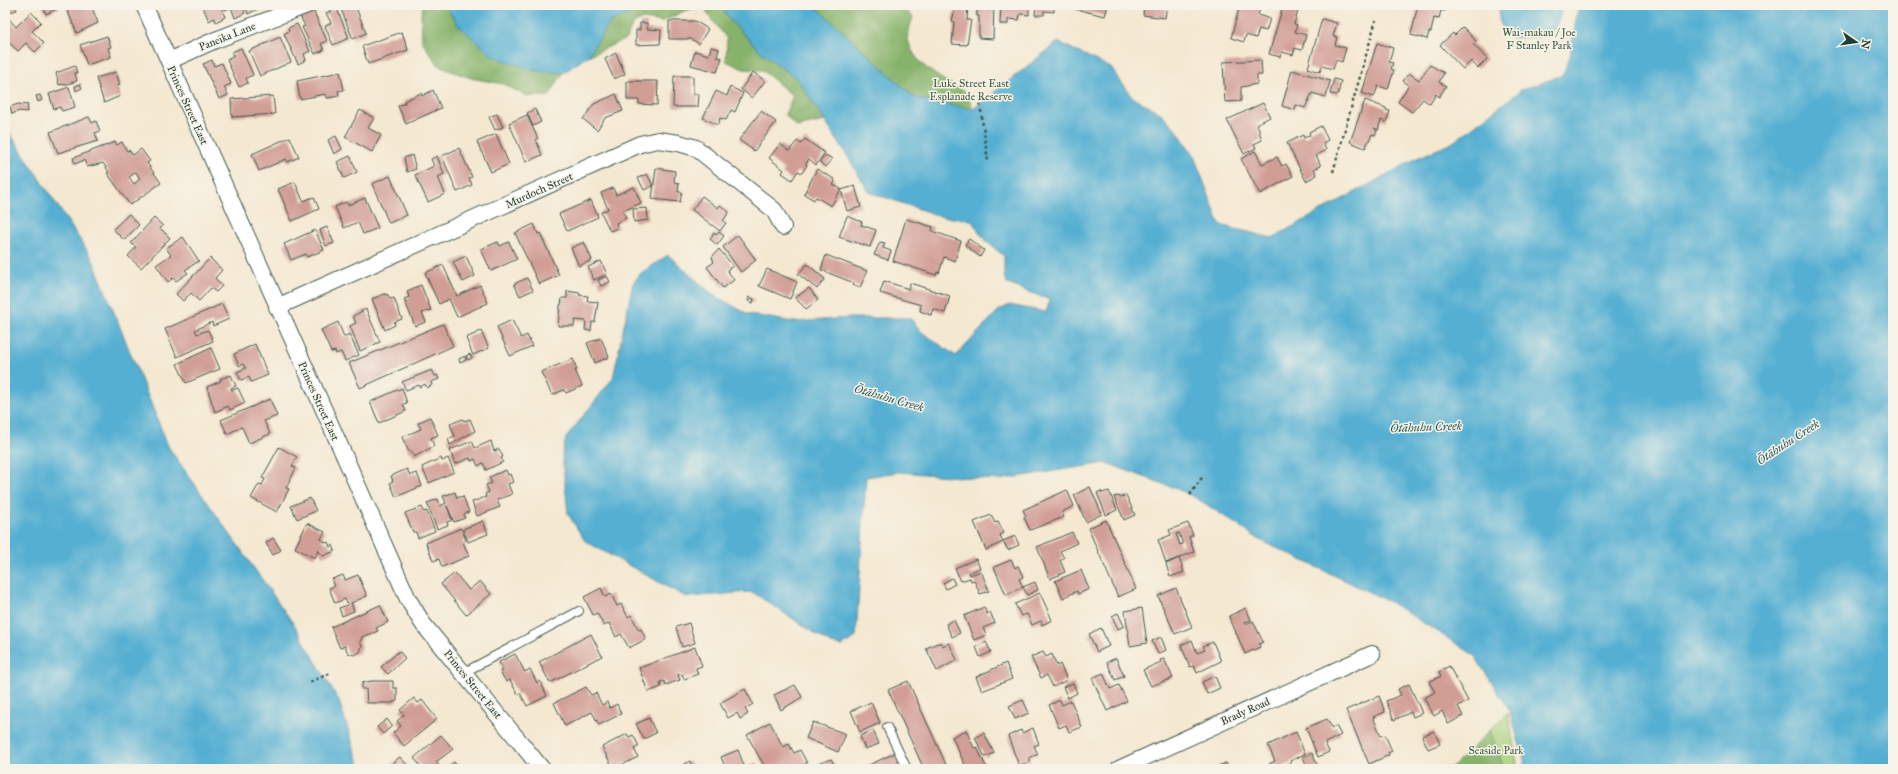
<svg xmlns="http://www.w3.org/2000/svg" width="1898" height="774" viewBox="0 0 1898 774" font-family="'IM FELL Great Primer',serif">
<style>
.green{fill:#a9d07b;stroke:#648658}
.forest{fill:#86b26b;stroke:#527850}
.water{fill:#54afd2;stroke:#3a7683}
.building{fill:#d19e96;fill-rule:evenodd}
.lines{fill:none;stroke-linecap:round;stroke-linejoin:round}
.lane-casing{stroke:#3f574c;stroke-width:10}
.street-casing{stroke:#3f574c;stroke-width:18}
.path{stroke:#3f574c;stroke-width:2.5;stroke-dasharray:3 3;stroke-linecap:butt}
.lane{stroke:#fff;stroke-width:8}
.street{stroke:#fff;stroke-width:16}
.labels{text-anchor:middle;stroke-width:3;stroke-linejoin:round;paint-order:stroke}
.park-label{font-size:11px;fill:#3b5a42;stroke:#f7f3e8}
.street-label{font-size:11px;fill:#1f3d34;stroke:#f7f3e8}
.water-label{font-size:12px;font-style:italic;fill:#2c5a5c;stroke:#f7f3e8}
</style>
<rect width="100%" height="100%" fill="#f7f3e8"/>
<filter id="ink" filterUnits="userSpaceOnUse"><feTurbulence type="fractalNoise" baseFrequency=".025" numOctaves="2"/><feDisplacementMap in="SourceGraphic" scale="8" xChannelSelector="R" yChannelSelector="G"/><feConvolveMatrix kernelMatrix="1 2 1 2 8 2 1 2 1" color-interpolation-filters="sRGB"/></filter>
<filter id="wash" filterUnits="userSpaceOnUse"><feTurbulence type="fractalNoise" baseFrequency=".012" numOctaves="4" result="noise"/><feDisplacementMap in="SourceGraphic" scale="16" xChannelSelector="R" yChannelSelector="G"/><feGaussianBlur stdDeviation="0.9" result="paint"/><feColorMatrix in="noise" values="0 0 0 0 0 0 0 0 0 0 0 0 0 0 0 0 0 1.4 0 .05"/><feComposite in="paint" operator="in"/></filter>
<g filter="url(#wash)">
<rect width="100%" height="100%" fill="#f4e8d1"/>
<path class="green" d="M 1508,712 L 1518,769 L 1445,769 L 1454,766 Z"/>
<g class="forest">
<path d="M 423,5 L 445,5 L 459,26 L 532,70 L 563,73 L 549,96 L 527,96 L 503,84 L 471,78 L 440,67 L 422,42 L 421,15 Z"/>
<path d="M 665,5 L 720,5 L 731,21 L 760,51 L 798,80 L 825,121 L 796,127 L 785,114 L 793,96 L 762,70 L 743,69 L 726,61 L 727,39 L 710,17 L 703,5 L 682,12 L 662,22 L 643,19 L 633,24 L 626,39 L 588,56 L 610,22 L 637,11 L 660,8 Z"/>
<path d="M 814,5 L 901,5 L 913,17 C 911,24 907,33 908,39 C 913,66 945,81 966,92 L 973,109 L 915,98 Z"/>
<path d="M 1490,730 L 1504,769 L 1445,769 L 1454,766 Z"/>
</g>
<g class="water">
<path d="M 445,5 L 651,5 L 610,22 L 588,56 L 563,73 L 532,70 L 494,57 L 459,26 Z"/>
<path d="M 720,5 L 814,5 L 915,98 L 973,109 L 1058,42 L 1111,68 L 1131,96 L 1162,114 L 1176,129 L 1194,156 L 1220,225 L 1272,238 L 1415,159 L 1452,143 L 1521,90 L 1563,75 L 1570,56 L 1577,13 L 1582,5 L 1893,5 L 1893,769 L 1527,769 L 1509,709 L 1474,655 L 1392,603 L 1260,540 L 1198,499 L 1177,489 L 1106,463 L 998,480 L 899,472 L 866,477 L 856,637 L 842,646 L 831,644 L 754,593 L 749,592 L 690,597 L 684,596 L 585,541 L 568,514 L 562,455 L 566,438 L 613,378 L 633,283 L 641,273 L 668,255 L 713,295 L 748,314 L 793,322 L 849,318 L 910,318 L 922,332 L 956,356 L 998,311 L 1009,305 L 1046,312 L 1050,300 L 1008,284 L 1004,277 L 1004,256 L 985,240 L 971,220 L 943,217 L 869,192 L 850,160 L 798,80 L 760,51 L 731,21 Z"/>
<path d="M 1499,5 L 1564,5 C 1551,44 1549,35 1512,38 C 1501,28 1497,21 1499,5 Z"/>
<path d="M 5,126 L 92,258 L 169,448 L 295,626 L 339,701 L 361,769 L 5,769 Z"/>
</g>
<g id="blocks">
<g class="building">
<path d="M 5,5 L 15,5 L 17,10 L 5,13 Z"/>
<path d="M 42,5 L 58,5 L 59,8 L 46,14 Z"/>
<path d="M 65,5 L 91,5 L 98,23 L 77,33 Z"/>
<path d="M 202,5 L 220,5 L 225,17 L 216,22 L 214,18 L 209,21 Z"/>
<path d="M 223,5 L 242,5 L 245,13 L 235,18 L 231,7 L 225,10 Z"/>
<path d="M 245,5 L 256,5 L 258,9 L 248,14 Z"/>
<path d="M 341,5 L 355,5 L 366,33 L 353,39 L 341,9 L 343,8 Z"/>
<path d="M 956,5 L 968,6 L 967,20 L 971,20 L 967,45 L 952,44 L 954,22 L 952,21 Z"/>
<path d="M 981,5 L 994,5 L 993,39 L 979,38 L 979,16 L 977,16 L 977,6 Z"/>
<path d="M 1001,5 L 1029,5 L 1029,15 L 1020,14 L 1019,20 L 1008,19 L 1008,24 L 1000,24 Z"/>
<path d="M 1036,5 L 1054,5 L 1054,12 L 1044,11 L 1044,15 L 1035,15 Z"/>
<path d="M 1076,5 L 1108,5 L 1105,16 L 1075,9 Z"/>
<path d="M 1144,5 L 1167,5 L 1165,18 L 1143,15 Z"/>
<path d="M 1240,5 L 1261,6 L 1258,15 L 1270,19 L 1266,31 L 1259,29 L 1256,38 L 1246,35 L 1244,42 L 1231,38 Z"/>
<path d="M 1418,5 L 1447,5 L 1445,11 L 1441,10 L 1439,19 L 1434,18 L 1431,32 L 1429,32 L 1427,39 L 1411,35 Z"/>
<path d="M 1283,6 L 1298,11 L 1294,24 L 1297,25 L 1295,32 L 1306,35 L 1302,50 L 1295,48 L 1293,55 L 1282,52 L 1280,57 L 1269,54 Z"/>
<path d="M 337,9 L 349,38 L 333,45 L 325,26 L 331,23 L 326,13 Z"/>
<path d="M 313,10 L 327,41 L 321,44 L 324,50 L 315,54 L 302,27 L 305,26 L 300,16 Z"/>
<path d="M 31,12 L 41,22 L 32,31 L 44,43 L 35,52 L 26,43 L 18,51 L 5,39 L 5,23 L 9,19 L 16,27 Z"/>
<path d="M 1322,19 L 1337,23 L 1333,36 L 1337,37 L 1335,45 L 1346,48 L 1342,62 L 1336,60 L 1333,69 L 1322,66 L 1320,72 L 1308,68 Z"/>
<path d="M 669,21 L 695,21 L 708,29 L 699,44 L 691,39 L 669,39 Z"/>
<path d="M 640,23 L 647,23 L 647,29 L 661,30 L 660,44 L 636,45 L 636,30 L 640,30 Z"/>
<path d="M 297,24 L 310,51 L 304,54 L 306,60 L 298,64 L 284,34 L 289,31 L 288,28 Z"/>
<path d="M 1463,27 L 1476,41 L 1473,44 L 1487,59 L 1478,68 L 1471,61 L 1463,69 L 1440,45 L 1453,33 L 1455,35 Z"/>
<path d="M 402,32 L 408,50 L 368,64 L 362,46 Z"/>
<path d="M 107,36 L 111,47 L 108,48 L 111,57 L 87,65 L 80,45 Z"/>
<path d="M 280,37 L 291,62 L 260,76 L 249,51 Z"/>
<path d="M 1377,43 L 1393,48 L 1389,62 L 1393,63 L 1391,69 L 1394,70 L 1388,89 L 1378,86 L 1374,97 L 1362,93 Z"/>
<path d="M 711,47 L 719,49 L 717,57 L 722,58 L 717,72 L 691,65 L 695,51 L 709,55 Z"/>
<path d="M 241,48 L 253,75 L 246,78 L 248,83 L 239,87 L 227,60 L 234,56 L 232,52 Z"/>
<path d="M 616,53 L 625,74 L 614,79 L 605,59 Z"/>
<path d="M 212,60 L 214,66 L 222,63 L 231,84 L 224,87 L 228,95 L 219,99 L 203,64 Z"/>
<path d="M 1261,60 L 1262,75 L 1257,75 L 1257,84 L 1241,87 L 1241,101 L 1225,102 L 1223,62 Z"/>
<path d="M 1430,65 L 1444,73 L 1439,82 L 1446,86 L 1439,97 L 1436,94 L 1430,104 L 1423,99 L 1412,112 L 1398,102 L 1409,85 L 1403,81 L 1409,73 L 1419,80 Z"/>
<path d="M 75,66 L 77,73 L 75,73 L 77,81 L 64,85 L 63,84 L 59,85 L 56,73 Z"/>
<path d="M 1292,70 L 1330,81 L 1326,97 L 1312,93 L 1305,108 L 1296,105 L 1295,110 L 1282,106 Z"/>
<path d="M 116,72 L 120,85 L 117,86 L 120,96 L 104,103 L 96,78 Z"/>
<path d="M 340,72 L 344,90 L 338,91 L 339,96 L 327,98 L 326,94 L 300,99 L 297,81 Z"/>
<path d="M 753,72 L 765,81 L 752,98 L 741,89 Z"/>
<path d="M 674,76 L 693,76 L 693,94 L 699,94 L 698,107 L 673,107 Z"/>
<path d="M 1334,79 L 1341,81 L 1338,95 L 1330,94 Z"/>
<path d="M 627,81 L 658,81 L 657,105 L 639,104 L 639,100 L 627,100 Z"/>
<path d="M 80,84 L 82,88 L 76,91 L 75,86 Z"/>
<path d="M 69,87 L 75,107 L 62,111 L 60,107 L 54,109 L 49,94 Z"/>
<path d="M 730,87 L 743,93 L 735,112 L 731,110 L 726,120 L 720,118 L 718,125 L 703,118 L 716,91 L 727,96 Z"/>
<path d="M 433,90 L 441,108 L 406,124 L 398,106 L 405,103 L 404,101 L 421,93 L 422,96 Z"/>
<path d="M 616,94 L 623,111 L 605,118 L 597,130 L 583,119 L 594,104 Z"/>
<path d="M 40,95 L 42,100 L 38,102 L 36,96 Z"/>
<path d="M 273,96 L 275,114 L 232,117 L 231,99 Z"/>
<path d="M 1365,100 L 1386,108 L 1386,110 L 1390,111 L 1386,122 L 1381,120 L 1378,130 L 1374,128 L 1377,130 L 1375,135 L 1372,134 L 1365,148 L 1350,142 Z"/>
<path d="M 1263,103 L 1270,117 L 1257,124 L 1262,140 L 1254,144 L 1256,148 L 1244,154 L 1227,120 Z"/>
<path d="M 18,104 L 28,105 L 27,112 L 19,111 L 12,114 L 10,107 Z"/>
<path d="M 535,109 L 541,122 L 533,126 L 527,113 Z"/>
<path d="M 360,110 L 374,118 L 368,128 L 381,135 L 372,152 L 345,137 Z"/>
<path d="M 761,111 L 776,122 L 754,151 L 739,140 Z"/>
<path d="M 497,114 L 503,127 L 495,130 L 489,117 Z"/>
<path d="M 527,115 L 538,139 L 536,140 L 542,155 L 526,162 L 509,123 Z"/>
<path d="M 89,117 L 92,123 L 96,121 L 100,131 L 95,133 L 98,141 L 58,153 L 50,132 Z"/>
<path d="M 1321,126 L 1328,140 L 1323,143 L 1326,150 L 1316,155 L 1321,166 L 1314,169 L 1317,175 L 1306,181 L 1287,143 L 1303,135 L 1304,138 L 1310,135 L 1309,132 Z"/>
<path d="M 496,134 L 509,164 L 491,172 L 477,142 Z"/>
<path d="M 336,136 L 342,149 L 334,154 L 328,140 Z"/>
<path d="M 290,137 L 299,157 L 288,162 L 286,159 L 259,171 L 252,154 Z"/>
<path d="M 805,139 L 825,153 L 816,165 L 809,159 L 806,164 L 807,165 L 802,173 L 798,171 L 792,180 L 782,173 L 784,170 L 769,158 L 780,144 L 789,151 L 797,141 L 801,144 Z"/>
<path d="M 115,142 L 117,145 L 122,142 L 127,151 L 129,150 L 133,155 L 141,149 L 150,161 L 147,163 L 161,183 L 130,205 L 107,173 L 109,172 L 103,163 L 87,167 L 84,160 L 75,164 L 73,158 ZM 136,172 L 140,179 L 134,184 L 129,177 Z"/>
<path d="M 459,148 L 472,177 L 469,178 L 472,185 L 457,192 L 442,156 Z"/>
<path d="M 1255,151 L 1262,164 L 1277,157 L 1282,166 L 1286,164 L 1293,176 L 1260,194 L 1241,159 Z"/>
<path d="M 412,155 L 416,169 L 407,172 L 404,158 Z"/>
<path d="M 826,155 L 832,159 L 825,167 L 820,162 Z"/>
<path d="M 350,156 L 357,172 L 344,178 L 337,162 Z"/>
<path d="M 437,156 L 444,174 L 438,177 L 445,194 L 428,202 L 415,175 L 434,166 L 431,159 Z"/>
<path d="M 656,168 L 675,171 L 674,182 L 679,183 L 678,192 L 682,192 L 680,202 L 652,199 Z"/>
<path d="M 817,169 L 834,179 L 835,182 L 833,185 L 841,189 L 831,206 L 816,197 L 814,200 L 804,194 Z"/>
<path d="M 647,174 L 653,186 L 644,190 L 638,178 Z"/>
<path d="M 390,176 L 407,215 L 389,223 L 372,184 Z"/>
<path d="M 295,182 L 303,201 L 314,197 L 319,209 L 292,221 L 278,189 Z"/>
<path d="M 855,186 L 861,207 L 847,211 L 841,190 Z"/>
<path d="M 634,187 L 641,203 L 623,211 L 626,218 L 616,223 L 618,228 L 610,231 L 601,212 L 608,209 L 601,193 L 613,188 L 616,195 Z"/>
<path d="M 702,196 L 718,208 L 720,205 L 729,212 L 723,221 L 726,223 L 720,231 L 692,210 Z"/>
<path d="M 365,198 L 378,228 L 363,234 L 358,222 L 344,228 L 335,207 L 346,202 L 348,205 Z"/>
<path d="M 591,200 L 598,217 L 567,231 L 559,214 Z"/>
<path d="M 647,208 L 648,220 L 634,222 L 633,209 Z"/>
<path d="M 129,214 L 139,225 L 124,240 L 113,229 Z"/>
<path d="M 847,216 L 862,222 L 861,225 L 876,230 L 870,247 L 839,237 Z"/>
<path d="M 154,218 L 163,226 L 160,228 L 170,238 L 141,268 L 128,256 L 136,247 L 131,243 Z"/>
<path d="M 906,219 L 933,227 L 932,231 L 961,241 L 955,261 L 944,257 L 939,273 L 937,272 L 936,275 L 893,261 Z"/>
<path d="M 534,224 L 538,234 L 540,233 L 559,275 L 539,284 L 515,233 Z"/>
<path d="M 327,227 L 334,243 L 326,246 L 320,230 Z"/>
<path d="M 315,230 L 324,250 L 307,257 L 306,254 L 291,260 L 284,244 Z"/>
<path d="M 719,232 L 724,236 L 717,245 L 710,239 L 714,233 L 716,235 Z"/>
<path d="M 738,235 L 756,260 L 741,272 L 723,247 Z"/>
<path d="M 183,237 L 199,261 L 185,270 L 188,273 L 176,281 L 173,278 L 168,282 L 156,265 L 171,255 L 166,248 Z"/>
<path d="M 969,239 L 984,250 L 980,257 L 965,245 Z"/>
<path d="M 498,242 L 500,246 L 509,242 L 517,259 L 491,271 L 481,249 Z"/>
<path d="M 584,242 L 592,260 L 579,266 L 571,248 Z"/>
<path d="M 880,242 L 885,243 L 883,248 L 891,251 L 888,260 L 874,255 Z"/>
<path d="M 719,249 L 733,266 L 727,270 L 734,280 L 723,288 L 707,267 L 714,262 L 712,257 Z"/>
<path d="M 826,255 L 867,271 L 860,288 L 853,285 L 854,283 L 821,270 Z"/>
<path d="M 466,256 L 475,276 L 463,282 L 453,262 Z"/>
<path d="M 210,258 L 222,270 L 215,278 L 222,286 L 216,292 L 211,288 L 199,301 L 191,293 L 183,301 L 176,294 Z"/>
<path d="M 601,261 L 607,274 L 594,280 L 588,267 Z"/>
<path d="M 807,264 L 825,279 L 817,289 L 798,274 Z"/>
<path d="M 443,265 L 457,296 L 480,285 L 488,303 L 457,317 L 449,299 L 439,304 L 425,273 Z"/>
<path d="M 767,269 L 797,282 L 790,299 L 759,286 Z"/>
<path d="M 607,276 L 610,282 L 601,286 L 598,280 Z"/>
<path d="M 527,278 L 533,290 L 520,296 L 514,284 Z"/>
<path d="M 884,281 L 909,289 L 910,283 L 950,296 L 945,313 L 933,309 L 931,315 L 920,311 L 921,305 L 880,293 Z"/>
<path d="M 421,285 L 431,310 L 422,313 L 426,322 L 415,326 L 404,299 L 409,297 L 407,291 Z"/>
<path d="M 809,288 L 818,300 L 806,309 L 795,298 Z"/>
<path d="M 567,291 L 580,293 L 579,295 L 588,296 L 587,301 L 598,302 L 595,322 L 592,322 L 591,331 L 585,330 L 586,321 L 575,320 L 574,326 L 558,326 L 560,305 L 561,305 L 562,298 L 567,298 Z"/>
<path d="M 384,294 L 388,295 L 390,299 L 394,298 L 402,319 L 394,322 L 395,325 L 385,330 L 372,299 Z"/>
<path d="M 749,297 L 754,299 L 753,303 L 748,301 Z"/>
<path d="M 222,304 L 229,319 L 213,326 L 212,322 L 195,330 L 197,334 L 208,330 L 213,341 L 177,357 L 165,329 Z"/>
<path d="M 366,309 L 380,342 L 360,351 L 350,326 L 356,323 L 353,316 Z"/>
<path d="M 512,320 L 521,338 L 527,335 L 532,346 L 510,356 L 497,327 Z"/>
<path d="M 338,322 L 344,337 L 349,334 L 359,355 L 345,361 L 341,352 L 336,354 L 335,351 L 331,352 L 321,330 Z"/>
<path d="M 443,324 L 453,346 L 360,388 L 349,363 Z"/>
<path d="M 481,331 L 489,348 L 473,355 L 466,338 Z"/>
<path d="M 601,338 L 609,357 L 595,363 L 587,343 Z"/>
<path d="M 255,344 L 268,375 L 251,382 L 249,377 L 241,380 L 237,372 L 246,368 L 243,364 L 239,366 L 234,354 Z"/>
<path d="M 211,348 L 220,369 L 186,383 L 177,364 Z"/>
<path d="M 470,354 L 472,358 L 468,360 L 466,356 Z"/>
<path d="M 465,356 L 466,360 L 460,363 L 459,359 Z"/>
<path d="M 573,359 L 577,370 L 575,370 L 582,386 L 566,393 L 564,390 L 552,395 L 541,372 Z"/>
<path d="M 432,370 L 435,376 L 437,375 L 439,379 L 431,382 L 432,385 L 427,388 L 425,384 L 420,387 L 419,385 L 406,390 L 402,382 Z"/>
<path d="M 231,375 L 236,386 L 231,388 L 232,390 L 238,388 L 245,403 L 230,410 L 228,406 L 215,412 L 207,387 L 221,381 L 220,379 Z"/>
<path d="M 402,388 L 407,403 L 403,404 L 406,411 L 379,423 L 370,402 Z"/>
<path d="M 270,399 L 277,416 L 264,421 L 270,434 L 249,443 L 242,427 L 227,434 L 221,420 Z"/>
<path d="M 430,417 L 438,435 L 431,438 L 434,446 L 414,457 L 411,451 L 409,452 L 402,437 L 421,429 L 418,423 Z"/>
<path d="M 463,419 L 464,421 L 470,419 L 475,431 L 450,445 L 448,439 L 455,436 L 450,424 Z"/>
<path d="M 472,441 L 475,448 L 491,441 L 494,451 L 499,449 L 503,457 L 501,458 L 503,462 L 486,470 L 483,463 L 478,466 L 475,459 L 471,461 L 470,458 L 455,464 L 450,450 Z"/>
<path d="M 279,447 L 297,457 L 292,466 L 296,468 L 286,488 L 289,489 L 277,512 L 251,498 L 259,484 L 262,485 L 265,479 L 262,478 Z"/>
<path d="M 441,458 L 442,461 L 448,458 L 454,472 L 429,483 L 422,467 Z"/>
<path d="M 407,469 L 410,475 L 417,473 L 422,486 L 396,497 L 390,483 L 393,481 L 391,476 Z"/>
<path d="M 506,470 L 508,475 L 510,474 L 513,482 L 508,484 L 512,494 L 497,500 L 500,507 L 477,516 L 472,502 L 486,497 L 485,494 L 489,492 L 486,485 L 492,483 L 489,477 Z"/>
<path d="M 1090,487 L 1102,514 L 1086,522 L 1074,495 Z"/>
<path d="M 1067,490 L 1074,506 L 1062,512 L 1064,517 L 1030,530 L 1024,517 L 1026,516 L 1023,510 Z"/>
<path d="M 1101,491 L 1102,493 L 1109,491 L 1117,510 L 1106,515 L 1097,493 Z"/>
<path d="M 455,492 L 457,498 L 463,496 L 469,512 L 464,514 L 465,518 L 454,522 L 447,506 L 452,520 L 447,522 L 448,525 L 437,529 L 427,503 L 438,499 L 440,506 L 446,503 L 443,496 Z"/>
<path d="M 1126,495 L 1135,515 L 1124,520 L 1114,497 L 1119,496 L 1120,498 Z"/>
<path d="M 310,498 L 316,511 L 297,519 L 291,506 Z"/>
<path d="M 422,507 L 424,512 L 427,511 L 435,531 L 418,538 L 416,532 L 413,532 L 405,513 Z"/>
<path d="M 991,515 L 995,523 L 998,521 L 1004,533 L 1000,535 L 1003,542 L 986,550 L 974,522 Z"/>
<path d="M 1106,520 L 1136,589 L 1118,597 L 1088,528 Z"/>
<path d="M 483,521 L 488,534 L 468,542 L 463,529 Z"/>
<path d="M 307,523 L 325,532 L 321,539 L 326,543 L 328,542 L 330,547 L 333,545 L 335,551 L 323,556 L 318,550 L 315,558 L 295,548 Z"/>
<path d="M 1188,523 L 1193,535 L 1189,537 L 1194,552 L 1166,563 L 1158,540 L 1171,535 L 1169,530 ZM 1179,533 L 1183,544 L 1180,545 L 1176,534 Z"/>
<path d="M 461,528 L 466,540 L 463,542 L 469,556 L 442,567 L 439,559 L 433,561 L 426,543 Z"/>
<path d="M 1072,532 L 1077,543 L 1060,551 L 1064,558 L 1060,560 L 1065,572 L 1050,579 L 1037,547 Z"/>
<path d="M 1015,536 L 1019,545 L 1008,550 L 1003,541 Z"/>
<path d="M 273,538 L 281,550 L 273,555 L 266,543 Z"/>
<path d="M 1179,558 L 1184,572 L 1170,577 L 1166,564 Z"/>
<path d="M 976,559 L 980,568 L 969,573 L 970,575 L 981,571 L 989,591 L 980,594 L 974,580 L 971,581 L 970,578 L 961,581 L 955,568 Z"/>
<path d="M 1011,560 L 1015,568 L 1018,566 L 1023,577 L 1019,579 L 1023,587 L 1006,595 L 994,567 Z"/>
<path d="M 1081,570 L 1089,589 L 1078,594 L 1077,591 L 1063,598 L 1055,581 Z"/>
<path d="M 455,573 L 469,590 L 480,581 L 491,594 L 466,615 L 441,584 Z"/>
<path d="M 343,575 L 345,580 L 358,575 L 367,596 L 351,603 L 354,611 L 342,616 L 339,608 L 348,605 L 345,599 L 335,603 L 329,588 L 335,586 L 332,579 Z"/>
<path d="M 952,578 L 955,584 L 946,589 L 943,583 Z"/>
<path d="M 1035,582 L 1038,590 L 1027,595 L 1023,587 Z"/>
<path d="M 601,588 L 605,597 L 611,594 L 617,606 L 621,604 L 628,617 L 631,615 L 639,630 L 641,629 L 646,639 L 629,648 L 621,634 L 616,637 L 609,623 L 604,626 L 597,613 L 593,615 L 584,597 Z"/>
<path d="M 1176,588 L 1192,627 L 1175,634 L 1158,596 Z"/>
<path d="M 1040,593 L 1052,620 L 1042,625 L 1041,621 L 1032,625 L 1027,614 L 1021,616 L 1015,604 Z"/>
<path d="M 380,605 L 388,622 L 376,628 L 378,631 L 362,637 L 360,642 L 362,646 L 360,652 L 354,655 L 348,653 L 345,646 L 340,648 L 331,627 Z"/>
<path d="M 984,607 L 987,614 L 990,612 L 995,623 L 983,628 L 986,635 L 974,640 L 964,616 Z"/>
<path d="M 1142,608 L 1147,643 L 1130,646 L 1125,611 Z"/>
<path d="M 1246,608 L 1251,620 L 1245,622 L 1246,624 L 1253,621 L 1263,642 L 1259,644 L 1260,647 L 1245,654 L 1229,616 Z"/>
<path d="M 1118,613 L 1124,626 L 1118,629 L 1112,616 Z"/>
<path d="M 954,620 L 960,633 L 952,637 L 946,624 Z"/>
<path d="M 689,623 L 695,643 L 682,647 L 676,627 Z"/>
<path d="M 1101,628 L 1109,646 L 1097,652 L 1089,634 Z"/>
<path d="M 591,634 L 602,656 L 550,683 L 539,662 Z"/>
<path d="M 1161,637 L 1166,650 L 1158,654 L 1152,641 Z"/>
<path d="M 1192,640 L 1197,653 L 1205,650 L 1203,646 L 1213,642 L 1221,661 L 1197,673 L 1194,666 L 1190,667 L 1181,645 Z"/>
<path d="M 986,642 L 991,652 L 980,657 L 976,647 Z"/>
<path d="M 938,643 L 941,643 L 942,646 L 949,643 L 957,660 L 937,671 L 926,648 Z"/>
<path d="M 695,647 L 702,666 L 696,668 L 698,674 L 684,679 L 682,674 L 678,675 L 680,680 L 666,685 L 664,681 L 660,682 L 661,687 L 648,692 L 639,668 Z"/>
<path d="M 399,651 L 405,658 L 388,674 L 381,667 Z"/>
<path d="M 1043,652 L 1046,657 L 1052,654 L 1057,666 L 1060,664 L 1067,680 L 1053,687 L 1047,675 L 1041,678 L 1031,657 Z"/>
<path d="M 515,654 L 525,672 L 530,669 L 537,683 L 540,681 L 547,696 L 527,706 L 520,693 L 518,695 L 510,680 L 506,682 L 500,671 L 503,670 L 499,662 Z"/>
<path d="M 1116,658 L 1124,676 L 1115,680 L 1107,662 Z"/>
<path d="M 1164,659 L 1173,678 L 1151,686 L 1143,670 L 1161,662 L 1160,660 Z"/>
<path d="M 1006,663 L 1012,679 L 982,691 L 976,677 Z"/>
<path d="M 1449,666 L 1468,701 L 1458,706 L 1463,716 L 1448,724 L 1442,711 L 1434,716 L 1424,698 L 1435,692 L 1429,682 L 1441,676 L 1439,672 Z"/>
<path d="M 1103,673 L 1110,689 L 1119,685 L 1127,701 L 1107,711 L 1092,678 Z"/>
<path d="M 1215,676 L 1220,688 L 1207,694 L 1202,682 Z"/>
<path d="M 371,681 L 393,681 L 393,688 L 397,688 L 397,701 L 393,702 L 393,703 L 367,703 L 366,689 L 362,689 L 362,683 Z"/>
<path d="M 908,681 L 948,769 L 924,769 L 888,690 Z"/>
<path d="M 1073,683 L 1077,693 L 1068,698 L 1063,687 Z"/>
<path d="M 1409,684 L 1422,713 L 1413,717 L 1411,712 L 1394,720 L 1386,701 L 1401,695 L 1398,689 Z"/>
<path d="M 795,685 L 802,697 L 781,710 L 774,695 Z"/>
<path d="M 586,687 L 591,695 L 596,693 L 602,705 L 607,702 L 610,708 L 617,704 L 621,714 L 599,725 L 592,712 L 565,726 L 554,703 Z"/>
<path d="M 745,689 L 753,704 L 745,709 L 748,714 L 740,719 L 737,713 L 728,718 L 720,703 Z"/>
<path d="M 1379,696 L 1385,712 L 1373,717 L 1381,736 L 1385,735 L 1392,751 L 1388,753 L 1389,755 L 1369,764 L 1346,710 Z"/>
<path d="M 414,698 L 418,703 L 422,700 L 437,719 L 404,746 L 393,733 L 401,726 L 397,721 L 404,715 L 400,710 Z"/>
<path d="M 1023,700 L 1029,713 L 1015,719 L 1009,706 Z"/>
<path d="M 1060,700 L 1062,705 L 1071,701 L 1082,727 L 1069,732 L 1066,725 L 1059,728 L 1049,705 Z"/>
<path d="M 871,702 L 880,723 L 860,732 L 851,711 Z"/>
<path d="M 649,718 L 656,733 L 644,739 L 636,724 Z"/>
<path d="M 387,719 L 392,726 L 383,734 L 377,727 Z"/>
<path d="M 1327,719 L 1332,728 L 1336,726 L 1341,735 L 1325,743 L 1329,752 L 1318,757 L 1306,728 Z"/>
<path d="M 770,722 L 783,747 L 789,744 L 794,753 L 800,750 L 807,763 L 796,769 L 766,769 L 747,735 Z"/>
<path d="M 813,722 L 846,734 L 838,752 L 806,738 Z"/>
<path d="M 1033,728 L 1039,744 L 1034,746 L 1038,754 L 1029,758 L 1031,761 L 1019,766 L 1008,736 L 1021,730 L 1022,733 Z"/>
<path d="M 873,730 L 879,744 L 865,749 L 860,736 Z"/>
<path d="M 966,730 L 974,748 L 977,747 L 987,769 L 967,769 L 952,737 Z"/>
<path d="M 1434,731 L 1440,744 L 1428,749 L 1422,736 Z"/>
<path d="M 1296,732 L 1305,754 L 1290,761 L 1291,763 L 1284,766 L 1285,769 L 1271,769 L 1269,764 L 1275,761 L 1268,745 Z"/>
<path d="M 984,733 L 994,753 L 985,757 L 975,738 Z"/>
<path d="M 627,734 L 629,737 L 633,735 L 639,746 L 634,749 L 638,757 L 616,768 L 615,764 L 612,766 L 602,747 Z"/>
<path d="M 441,735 L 453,749 L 436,762 L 439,766 L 435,769 L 423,769 L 414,758 Z"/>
<path d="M 738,750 L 745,768 L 754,764 L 756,769 L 726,769 L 721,757 Z"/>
<path d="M 895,753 L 902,769 L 871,769 L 869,765 Z"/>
<path d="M 1312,753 L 1319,769 L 1308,769 L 1303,757 Z"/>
<path d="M 400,757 L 408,766 L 404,769 L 385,769 Z"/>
<path d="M 831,759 L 835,766 L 828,769 L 820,769 L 818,764 Z"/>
<path d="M 690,761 L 694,769 L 676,769 Z"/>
<path d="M 454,762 L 460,769 L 445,769 Z"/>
<path d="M 1226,763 L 1229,769 L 1212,769 Z"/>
</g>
</g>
</g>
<g filter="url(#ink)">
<use href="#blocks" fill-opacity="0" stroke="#3f574c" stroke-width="1"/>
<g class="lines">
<defs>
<g id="lane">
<path d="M 463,673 L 579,611"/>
<path d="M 887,727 L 907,769"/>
</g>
<g id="street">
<path d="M 144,5 L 408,599 L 423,624 L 542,769"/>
<path d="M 169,61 L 213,41 L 307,5"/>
<path d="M 277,307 L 640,144 L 658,140 L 679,143 L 696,148 L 774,210 L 783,227"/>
<path d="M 1119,769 L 1372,654"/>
</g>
</defs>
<use href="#lane" class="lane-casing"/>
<use href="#street" class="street-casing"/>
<g class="path">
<path d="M 980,104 L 988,161"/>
<path d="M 1333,172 L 1376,20"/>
<path d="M 1190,495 L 1203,476"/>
<path d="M 310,682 L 331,673"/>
</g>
<use href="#lane" class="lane"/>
<use href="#street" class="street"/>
</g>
</g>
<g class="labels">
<g class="park-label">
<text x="1539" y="36">Wai-makau / Joe<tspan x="1539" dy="13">F Stanley Park</tspan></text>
<text x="971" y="87">Luke Street East<tspan x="971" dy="13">Esplanade Reserve</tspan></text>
<text x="1496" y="754">Seaside Park</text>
</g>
<g class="street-label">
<text transform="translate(227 36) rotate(-22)" y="4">Paneika Lane</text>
<text transform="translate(188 105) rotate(66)" y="4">Princes Street East</text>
<text transform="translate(539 190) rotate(-24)" y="4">Murdoch Street</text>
<text transform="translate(319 401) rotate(66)" y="4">Princes Street East</text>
<text transform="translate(473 684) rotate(51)" y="4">Princes Street East</text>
<text transform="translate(1245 711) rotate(-24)" y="4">Brady Road</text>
</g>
<g class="water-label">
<text transform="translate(889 398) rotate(16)" y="4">Ōtāhuhu Creek</text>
<text transform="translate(1426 427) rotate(-2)" y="4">Ōtāhuhu Creek</text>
<text transform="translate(1788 442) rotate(-33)" y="4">Ōtāhuhu Creek</text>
</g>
</g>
<rect width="1898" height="774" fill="none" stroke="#f7f3e8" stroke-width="20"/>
<g transform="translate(1856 42) rotate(103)" stroke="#f7f3e8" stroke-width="3" paint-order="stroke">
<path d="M0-3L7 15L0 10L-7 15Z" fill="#1f3d34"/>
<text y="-6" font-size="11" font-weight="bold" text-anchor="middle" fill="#1f3d34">N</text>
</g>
</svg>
